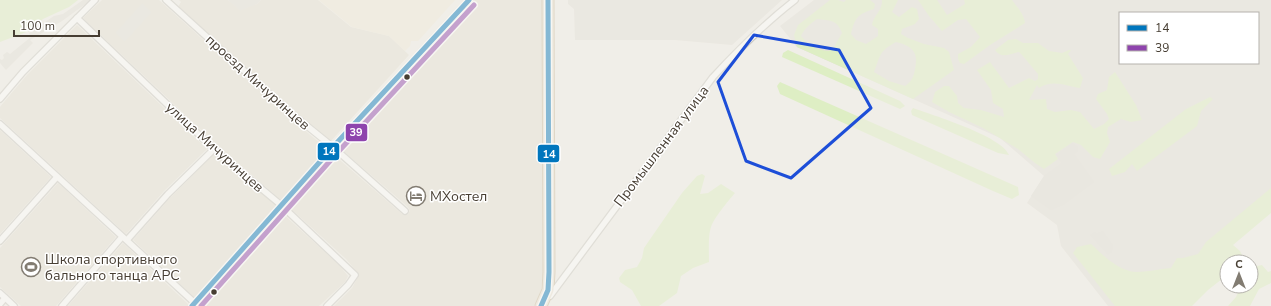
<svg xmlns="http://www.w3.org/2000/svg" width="1271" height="306" viewBox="0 0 1271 306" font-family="'Nunito Sans',sans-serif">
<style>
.residential{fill:#e5e0d4}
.industrial{fill:#e3dfd9;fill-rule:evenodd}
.education{fill:#efe8d9}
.green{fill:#deeec4;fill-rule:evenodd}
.parking{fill:#dfddd8}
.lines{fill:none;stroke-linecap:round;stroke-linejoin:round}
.street-casing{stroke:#cccac4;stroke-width:8}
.highway-casing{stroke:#cbbba0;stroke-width:13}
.street{stroke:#fdfcfc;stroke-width:5.5}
.highway{stroke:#ece5d8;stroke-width:11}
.bus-1-casing{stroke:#fff;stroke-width:8}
.bus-2-casing{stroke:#fff;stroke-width:8}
.bus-1{stroke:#0076bd;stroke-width:5}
.bus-2{stroke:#8e44ad;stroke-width:5}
.marked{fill:none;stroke:#1d4ed8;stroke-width:3;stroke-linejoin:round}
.bus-dot{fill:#473e33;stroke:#fff;stroke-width:1.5}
.labels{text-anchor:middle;stroke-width:3;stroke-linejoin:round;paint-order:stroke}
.street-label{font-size:14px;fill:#473e33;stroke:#fff}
.poi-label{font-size:14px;fill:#473e33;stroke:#fff;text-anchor:start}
.line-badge{stroke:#fff;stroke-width:1.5}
.badge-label{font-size:11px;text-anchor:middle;font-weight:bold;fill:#fff}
</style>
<rect width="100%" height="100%" fill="#f0eee8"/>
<g class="residential">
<path d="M 102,0 L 159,0 L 289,117 L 327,149 L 281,200 L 217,145 L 83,18 Z"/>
<path d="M 179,0 L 228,0 L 240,10 L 257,4 L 261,0 L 318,0 L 351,27 L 389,36 L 409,55 L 330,142 L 178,7 L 181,2 Z"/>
<path d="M 475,0 L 542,0 L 543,274 L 541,290 L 535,305 L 534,306 L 334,306 L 352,288 L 358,277 L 358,273 L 346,259 L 288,206 L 334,155 L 402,214 L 406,215 L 408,214 L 410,211 L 408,207 L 340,148 Z"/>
<path d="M 77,25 L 207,149 L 164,191 L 126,234 L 0,118 L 0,107 L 4,102 L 27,75 Z"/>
<path d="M 0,130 L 51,177 L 0,234 Z"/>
<path d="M 215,153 L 277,204 L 195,298 L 133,240 L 171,197 Z"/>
<path d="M 58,183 L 116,237 L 56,306 L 21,306 L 0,287 L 0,248 Z"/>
<path d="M 282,213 L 339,265 L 348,276 L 345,282 L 319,306 L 204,306 L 202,304 Z"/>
<path d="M 123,243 L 189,305 L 188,306 L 68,306 Z"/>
</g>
<g class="industrial">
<path d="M 83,0 L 91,0 L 62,21 L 30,40 L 33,43 L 6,70 L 0,63 L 0,59 L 2,60 L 4,58 L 3,55 L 7,52 L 10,54 L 31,37 L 29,33 L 54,16 L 63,14 Z"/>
<path d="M 228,0 L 261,0 L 257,4 L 240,11 Z"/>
<path d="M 568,0 L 782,0 L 732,45 L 675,40 L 575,40 L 574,9 L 568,4 Z"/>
<path d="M 814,0 L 1271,0 L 1271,212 L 1148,306 L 1108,306 L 1061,246 L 1057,225 L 1027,203 L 1044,176 L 1000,138 L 797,47 L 780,26 ZM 1120,13 L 1258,13 L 1258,63 L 1120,63 Z"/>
<path d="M 142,3 L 152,12 L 125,42 L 115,33 Z"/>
</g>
<path class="education" d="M 319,0 L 455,0 L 418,41 L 411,41 L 410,46 L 405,51 L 389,36 L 352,27 Z"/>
<g class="green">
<path d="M 0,0 L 78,0 L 69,7 L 43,19 L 29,31 L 0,42 Z"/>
<path d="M 830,0 L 838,0 L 844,2 L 846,0 L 870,0 L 875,4 L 874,9 C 858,14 855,17 851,34 L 856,40 L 866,44 L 878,36 L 878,29 L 872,25 C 873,16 883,10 882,0 L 898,0 L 892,12 L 899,17 L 912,7 L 917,9 L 919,19 L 915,24 L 902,29 L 901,34 L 908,38 L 924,44 L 944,48 L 949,52 L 954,70 L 913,99 L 797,47 L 794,35 L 798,25 ZM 817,19 C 830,21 837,19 842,33 L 834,47 L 829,51 C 816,50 810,46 801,36 C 803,30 811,23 817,19 ZM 896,42 C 912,46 919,52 915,69 C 914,77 911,82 905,86 L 889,81 L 874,72 C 881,55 878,52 896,42 Z"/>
<path d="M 918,0 L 937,0 L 947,15 L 965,4 L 964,0 L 1012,0 C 1017,7 1024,14 1025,23 L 990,45 L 964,64 L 960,63 L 958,59 L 958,54 L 971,47 L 980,37 L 966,19 L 958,20 L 942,31 L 929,16 Z"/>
<path d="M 1016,39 L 1023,43 L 1038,43 L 1049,51 L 1062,53 L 1069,50 L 1071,50 L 1068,54 L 1083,78 L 1080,88 C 1065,86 1053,79 1039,88 L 1037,85 L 1029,100 L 1046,99 L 1047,109 L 1055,112 L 1071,110 L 1080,112 L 1094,129 L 1104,124 L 1109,119 L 1107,114 L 1096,99 L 1098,94 L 1107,90 L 1109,77 L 1115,72 L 1136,105 L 1142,120 L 1131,122 L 1121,119 L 1108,127 L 1107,133 L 1110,142 L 1100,159 L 1093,157 L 1081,145 L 1073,142 L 1055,154 L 1058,159 L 1044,169 L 1035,163 L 1018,149 L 983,128 L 949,112 L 932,102 L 935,92 L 944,86 L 949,86 L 957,96 L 958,103 L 964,108 L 981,110 L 1004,117 L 1003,109 L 993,103 L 991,90 L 977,70 L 990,62 L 1009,88 L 1029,78 L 1035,81 L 1038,79 L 1038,74 L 1022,55 L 1019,52 C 1009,54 1001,59 995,50 L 1008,40 Z"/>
<path d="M 788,50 L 900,101 L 905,106 L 900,109 L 782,57 L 783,53 Z"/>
<path d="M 780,82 L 1018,187 L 1019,195 L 1012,199 L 993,191 L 780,94 L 777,86 Z"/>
<path d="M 1210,97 L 1213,99 L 1201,111 L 1197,126 L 1137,171 L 1132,164 L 1125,172 L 1112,176 L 1109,169 L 1186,109 Z"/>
<path d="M 913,108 C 932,115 1002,136 1009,155 L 998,153 L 912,115 L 911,111 Z"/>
<path d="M 702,174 L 705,176 L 700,194 L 708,193 L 721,184 L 735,193 C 728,201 714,218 711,227 C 708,236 709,252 709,262 L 693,268 L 681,276 L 677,293 L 659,306 L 641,306 L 632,290 L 620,282 L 619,278 L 625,270 L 637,267 L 642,258 L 644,248 L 682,193 L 697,176 Z"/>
<path d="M 1271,188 L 1271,213 L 1233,245 L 1240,251 L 1245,261 L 1244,262 L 1227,262 L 1227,275 L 1208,290 L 1192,306 L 1115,306 L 1073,253 L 1077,247 L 1091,244 C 1103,255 1118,271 1136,272 C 1147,272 1159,269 1171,268 L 1177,258 L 1183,258 L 1198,254 L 1206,242 Z"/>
<path d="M 1262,265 L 1268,272 L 1271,271 L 1271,283 L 1259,289 L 1250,306 L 1228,306 L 1236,297 L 1241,286 L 1251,286 L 1252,267 Z"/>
</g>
<g class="parking">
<path d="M 1072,143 L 1078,147 L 1078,151 L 1074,154 L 1094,182 L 1063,205 L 1051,210 L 1031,196 L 1044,176 L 1062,163 L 1056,155 Z"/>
<path d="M 1103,231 L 1113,245 L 1112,252 L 1108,255 L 1090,235 L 1094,232 L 1097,233 Z"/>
</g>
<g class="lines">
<defs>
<g id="street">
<path d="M 166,0 L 291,113 L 333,147 L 405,211"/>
<path d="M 77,18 L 214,149 L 281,205 L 355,275 L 348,285 L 327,306"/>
<path d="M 0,99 L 23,72 L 95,0"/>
<path d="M 0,124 L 198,306"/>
<path d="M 127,240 L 168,194 L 214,149"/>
<path d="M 0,241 L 57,177"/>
<path d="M 0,293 L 14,306"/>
<path d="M 550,296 L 713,77 C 739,49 765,23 795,0"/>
<path d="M 0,304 L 5,298"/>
<path d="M 62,306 L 122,237"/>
<path d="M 192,306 L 333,147 L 469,0"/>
</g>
<path id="highway" d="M 541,306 L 548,290 L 549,272 L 548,0"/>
</defs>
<use href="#street" class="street-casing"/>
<use href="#highway" class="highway-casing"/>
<use href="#street" class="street"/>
<use href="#highway" class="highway"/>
<defs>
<g id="bus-1">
<path d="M 192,306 L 333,147 L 469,0"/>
<path d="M 541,306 L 548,290 L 549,272 L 548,0"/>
</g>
<path id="bus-2" d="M 201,306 L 338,152 L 474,5"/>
</defs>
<use href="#bus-1" class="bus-1-casing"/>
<use href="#bus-2" class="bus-2-casing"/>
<use href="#bus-1" class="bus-1"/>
<use href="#bus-2" class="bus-2"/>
</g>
<path d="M0 0H1271V306H0ZM 754,35 L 839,50 L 871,108 L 791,178 L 746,161 L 718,82 Z" fill="#f0eee8" fill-opacity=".55" fill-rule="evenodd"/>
<path class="marked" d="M 754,35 L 839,50 L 871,108 L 791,178 L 746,161 L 718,82 Z"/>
<defs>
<symbol id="hotel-ring" viewBox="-11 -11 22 22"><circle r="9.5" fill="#fff" stroke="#827c72" stroke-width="1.5"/><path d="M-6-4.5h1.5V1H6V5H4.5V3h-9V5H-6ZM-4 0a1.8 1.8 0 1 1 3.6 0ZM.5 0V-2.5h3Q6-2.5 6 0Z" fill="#827c72"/></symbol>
<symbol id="stadium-ring" viewBox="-11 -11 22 22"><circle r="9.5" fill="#fff" stroke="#827c72" stroke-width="1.5"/><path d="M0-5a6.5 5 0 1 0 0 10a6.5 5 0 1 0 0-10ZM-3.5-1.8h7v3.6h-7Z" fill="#827c72"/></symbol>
</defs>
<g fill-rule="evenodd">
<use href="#hotel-ring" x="405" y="185" width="22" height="22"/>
<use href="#stadium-ring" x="20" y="256" width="22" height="22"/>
</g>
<g class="bus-dot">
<circle cx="407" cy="77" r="3.5"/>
<circle cx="214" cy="292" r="3.5"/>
</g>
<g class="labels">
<g class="street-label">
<text transform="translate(258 82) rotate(42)" y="5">проезд Мичуринцев</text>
<text transform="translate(661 146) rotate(-53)" y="5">Промышленная улица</text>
<text transform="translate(215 147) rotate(42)" y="5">улица Мичуринцев</text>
</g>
<g class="poi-label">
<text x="430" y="201">МХостел</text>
<text x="45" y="264">Школа спортивного<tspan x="45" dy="16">бального танца АРС</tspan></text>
</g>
</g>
<g class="line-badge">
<rect x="345" y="123" width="23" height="19" rx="4" fill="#8e44ad"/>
<rect x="317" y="142" width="23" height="19" rx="4" fill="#0076bd"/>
<rect x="537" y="144" width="23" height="19" rx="4" fill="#0076bd"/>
</g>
<g class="badge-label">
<text x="356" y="136">39</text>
<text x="329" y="155">14</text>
<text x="549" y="158">14</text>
</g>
<rect x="1119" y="12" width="140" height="52" fill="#ffffff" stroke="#b5b2ad"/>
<rect x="1127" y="25" width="20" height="6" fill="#0076bd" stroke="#b5b2ad"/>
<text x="1155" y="32" font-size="12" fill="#473e33">14</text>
<rect x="1127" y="45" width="20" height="6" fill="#8e44ad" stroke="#b5b2ad"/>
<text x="1155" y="52" font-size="12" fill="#473e33">39</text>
<g transform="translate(1239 274)"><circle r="19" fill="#ffffff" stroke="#b5b2ad"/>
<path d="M0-3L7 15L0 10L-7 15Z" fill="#827c72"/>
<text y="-6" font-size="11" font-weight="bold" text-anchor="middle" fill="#473e33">С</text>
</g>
<path d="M14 30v6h85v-6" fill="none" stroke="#473e33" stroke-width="2"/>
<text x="20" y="30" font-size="12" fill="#473e33" stroke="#ffffff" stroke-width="3" paint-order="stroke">100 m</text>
</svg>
